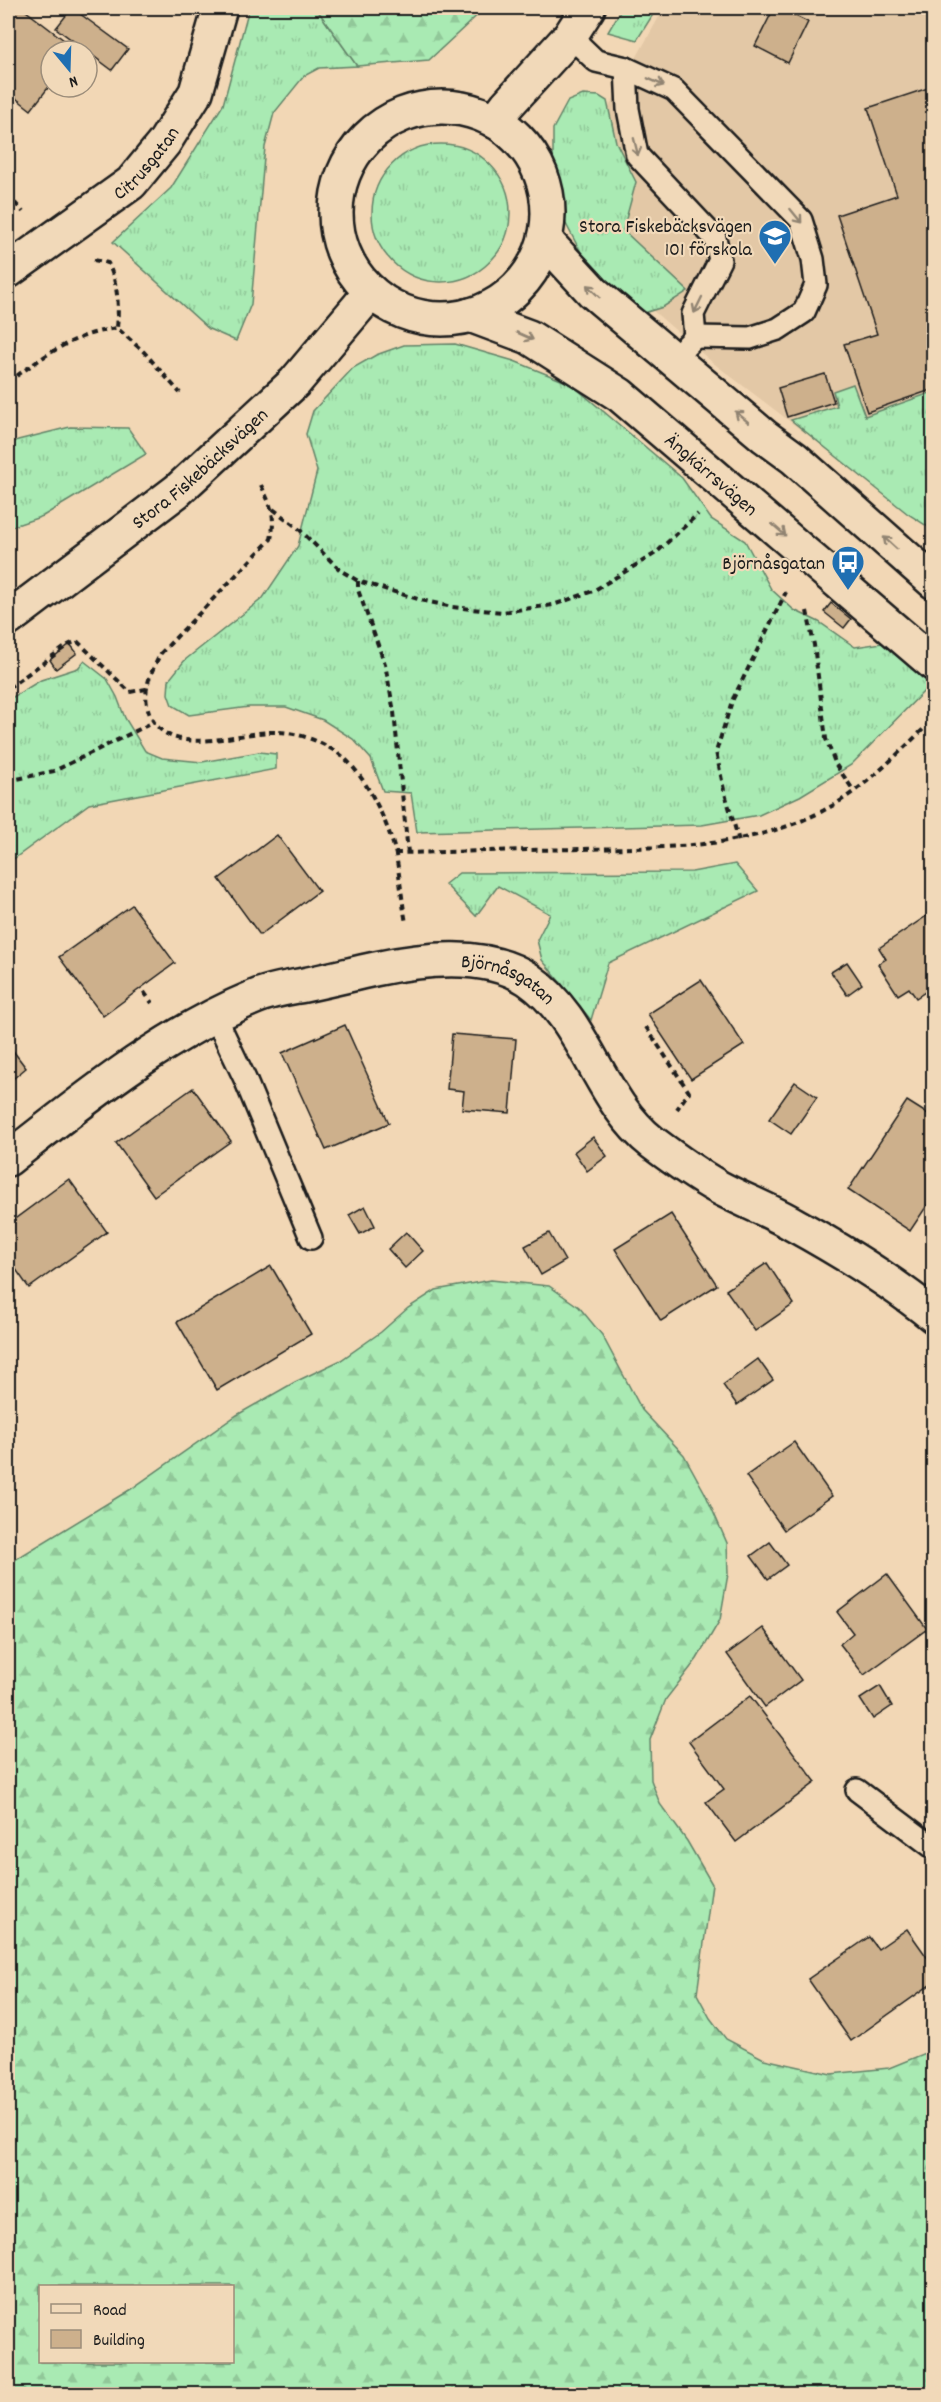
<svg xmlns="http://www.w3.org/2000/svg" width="941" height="2402" viewBox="0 0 941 2402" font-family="Dekko,sans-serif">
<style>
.built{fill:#e3c8a6}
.grass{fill:url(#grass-tufts);stroke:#628368;stroke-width:1.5}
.forest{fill:url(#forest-firs);stroke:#628368;stroke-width:1.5;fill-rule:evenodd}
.building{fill:#cdb08c;stroke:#1c1c1c;stroke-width:1.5}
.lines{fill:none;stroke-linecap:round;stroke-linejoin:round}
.lane-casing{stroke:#1c1c1c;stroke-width:26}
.street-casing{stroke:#1c1c1c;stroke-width:38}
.secondary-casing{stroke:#1c1c1c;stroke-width:38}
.path{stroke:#1c1c1c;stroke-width:4;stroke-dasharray:6 4.5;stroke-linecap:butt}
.lane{stroke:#f1d9b9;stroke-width:21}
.street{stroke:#f1d9b9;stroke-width:33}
.secondary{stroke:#f1d9b9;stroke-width:33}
.oneway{stroke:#918472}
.labels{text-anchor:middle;stroke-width:4.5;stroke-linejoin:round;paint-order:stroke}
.street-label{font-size:20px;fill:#1c1c1c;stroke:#f1d9b9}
.poi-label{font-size:20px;fill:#1c1c1c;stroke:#f1d9b9;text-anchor:end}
</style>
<defs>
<pattern id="grass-tufts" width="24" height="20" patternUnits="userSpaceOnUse" patternTransform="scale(1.5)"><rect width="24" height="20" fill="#a9eab3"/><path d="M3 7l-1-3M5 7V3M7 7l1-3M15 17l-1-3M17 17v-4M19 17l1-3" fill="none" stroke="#91c899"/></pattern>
<pattern id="forest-firs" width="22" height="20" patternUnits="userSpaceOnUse" patternTransform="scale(1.5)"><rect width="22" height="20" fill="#a9eab3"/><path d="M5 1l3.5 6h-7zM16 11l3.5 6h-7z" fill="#91c899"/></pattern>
</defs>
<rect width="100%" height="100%" fill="#f2d7b5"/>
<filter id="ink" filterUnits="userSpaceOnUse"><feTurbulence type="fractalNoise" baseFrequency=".0167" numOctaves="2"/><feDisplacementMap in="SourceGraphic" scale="12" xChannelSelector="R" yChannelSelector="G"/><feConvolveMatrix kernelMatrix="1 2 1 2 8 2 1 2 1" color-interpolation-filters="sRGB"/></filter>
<g filter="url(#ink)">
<path class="built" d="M 664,8 L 933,8 L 933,482 L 880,435 L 805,433 L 712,362 L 628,289 L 590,141 Z"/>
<g class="grass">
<path d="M 249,8 L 316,8 L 357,66 L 319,68 L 304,76 L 274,113 L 265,147 L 251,304 L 236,341 L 209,329 L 113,242 L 171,188 L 223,105 Z"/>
<path d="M 622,8 L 657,8 L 637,40 L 608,32 Z"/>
<path d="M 583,95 L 599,96 L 607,101 L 616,142 L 636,182 L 623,230 L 688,291 L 663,307 L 644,313 L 628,311 L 599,287 L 566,224 L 553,169 L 553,129 L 568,101 Z"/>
<circle cx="441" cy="213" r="69"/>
<path d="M 455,344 L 514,361 L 571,384 L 682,478 L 711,519 L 745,541 L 771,589 L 794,610 L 819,622 L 855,647 L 882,643 L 933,682 L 851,765 L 800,796 L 759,815 L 702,825 L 417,832 L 411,793 L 383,791 L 371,759 L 353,739 L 323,720 L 286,707 L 249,707 L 189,715 L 172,705 L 168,694 L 169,680 L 185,660 L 263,598 L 298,546 L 317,471 L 306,434 L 313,411 L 353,368 L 376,355 L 404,345 Z"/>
<path d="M 853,384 L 865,416 L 933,392 L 933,530 L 908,514 L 791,420 L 837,406 L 833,391 Z"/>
<path d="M 70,427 L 128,428 L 146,454 L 43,516 L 8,528 L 8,445 L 18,440 Z"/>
<path d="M 84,661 L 107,679 L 117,697 L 125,718 L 145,751 L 162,758 L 202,762 L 259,752 L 276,754 L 276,769 L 89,804 L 8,863 L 8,700 L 41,680 L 78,668 Z"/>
<path d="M 735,864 L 758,891 L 608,963 L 591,1020 L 542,960 L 537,940 L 550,914 L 498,886 L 476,916 L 445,884 L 459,873 L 692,872 Z"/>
</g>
<g class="forest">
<path d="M 316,8 L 485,8 L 429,60 L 357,66 Z"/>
<path d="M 491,1280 L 549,1286 L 579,1307 L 602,1335 L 642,1410 L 684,1455 L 705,1493 L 727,1543 L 728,1574 L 720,1620 L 697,1659 L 666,1699 L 650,1740 L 651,1780 L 660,1804 L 687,1841 L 712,1884 L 697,1994 L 710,2018 L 726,2039 L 764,2059 L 831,2074 L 889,2068 L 933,2050 L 933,2394 L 8,2394 L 8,1564 L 131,1489 L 237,1415 L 295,1382 L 341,1360 L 381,1332 L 408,1308 L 436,1290 ZM 40,2286 L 232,2286 L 232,2362 L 40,2362 Z"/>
</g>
<g class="building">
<path d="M 8,8 L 22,8 L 77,50 L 51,51 L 51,84 L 31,110 L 8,92 Z"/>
<path d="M 72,8 L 128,49 L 112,70 L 56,28 Z"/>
<path d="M 774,8 L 779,8 L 808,22 L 788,63 L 755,46 Z"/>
<path d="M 934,86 L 934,389 L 867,412 L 844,344 L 877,334 L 837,215 L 897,195 L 868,108 Z"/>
<path d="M 825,374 L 834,402 L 787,417 L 778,388 Z"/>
<path d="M 831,603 L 851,619 L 844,628 L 824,612 Z"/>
<path d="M 70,644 L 77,653 L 56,669 L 50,660 Z"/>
<path d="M 277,835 L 319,891 L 260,935 L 219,879 Z"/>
<path d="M 132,905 L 175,963 L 103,1016 L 59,957 Z"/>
<path d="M 928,915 L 934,923 L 934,986 L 916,998 L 909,988 L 898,995 L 878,964 L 886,959 L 879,948 Z"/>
<path d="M 847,962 L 862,984 L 847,995 L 831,972 Z"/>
<path d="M 701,980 L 744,1045 L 691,1079 L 648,1014 Z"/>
<path d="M 345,1025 L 389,1123 L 326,1150 L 282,1053 Z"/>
<path d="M 452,1034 L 516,1039 L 510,1113 L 462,1109 L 464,1091 L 447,1089 Z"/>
<path d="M 8,1044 L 26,1068 L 8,1083 Z"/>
<path d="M 795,1082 L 817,1097 L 791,1134 L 769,1119 Z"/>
<path d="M 193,1088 L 231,1141 L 154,1196 L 116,1143 Z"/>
<path d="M 907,1101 L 934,1118 L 934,1195 L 910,1231 L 848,1190 Z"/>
<path d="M 593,1137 L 607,1156 L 587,1171 L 574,1152 Z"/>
<path d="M 69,1179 L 107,1232 L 29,1288 L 8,1258 L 8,1224 Z"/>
<path d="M 365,1206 L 375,1226 L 360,1234 L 349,1215 Z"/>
<path d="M 671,1214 L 717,1285 L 661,1321 L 615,1249 Z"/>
<path d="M 406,1232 L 423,1251 L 405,1268 L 388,1249 Z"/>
<path d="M 549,1233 L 565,1261 L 541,1275 L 525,1246 Z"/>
<path d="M 767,1263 L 794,1304 L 755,1331 L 726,1290 Z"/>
<path d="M 271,1266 L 311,1334 L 217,1390 L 177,1322 Z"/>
<path d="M 758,1359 L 773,1380 L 737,1405 L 723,1385 Z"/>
<path d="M 794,1442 L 832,1496 L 784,1530 L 746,1476 Z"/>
<path d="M 770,1542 L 787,1565 L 768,1579 L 751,1556 Z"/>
<path d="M 887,1574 L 927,1629 L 864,1675 L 840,1644 L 853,1633 L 837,1612 Z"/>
<path d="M 763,1628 L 801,1680 L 765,1707 L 727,1654 Z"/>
<path d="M 880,1686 L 892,1706 L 873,1719 L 860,1699 Z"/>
<path d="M 750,1696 L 816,1782 L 736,1842 L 706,1802 L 724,1789 L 689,1742 Z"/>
<path d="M 934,1726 L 934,1739 L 927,1731 Z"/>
<path d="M 907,1929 L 934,1967 L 934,1982 L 851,2041 L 808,1979 L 869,1937 L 878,1949 Z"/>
</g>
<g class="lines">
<defs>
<g id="lane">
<path d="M 570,36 L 596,61 L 626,68 L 674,90 L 801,220 L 813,259 L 816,285 L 804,312 L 778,329 L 750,338 L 695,337"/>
<path d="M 626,68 L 628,109 L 637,155 L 715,238 L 720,260 L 693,314 L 695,337 L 686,346"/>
<path d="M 214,1014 L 245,1079 L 311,1238"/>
<path d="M 857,1790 L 934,1848"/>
</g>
<g id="street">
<path id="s1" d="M 8,271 L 131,183 L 164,143 L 196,92 L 220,8"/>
<path id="s2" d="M 8,1159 C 86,1098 163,1035 255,997 C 271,990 288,988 304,985 C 328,980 352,974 375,969 C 422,959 486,951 528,979 C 587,1020 597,1099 653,1143 C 673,1158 695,1174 718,1187 C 742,1200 769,1210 793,1224 C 842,1251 890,1280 934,1316"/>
</g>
<g id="secondary">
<circle cx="442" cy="213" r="106"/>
<path d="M 495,121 L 507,105 L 570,36 L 588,8"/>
<path d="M 545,240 L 593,292 L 764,436 L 794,458 L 934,582"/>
<path id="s3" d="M 470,315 L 529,337 L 620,395 L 934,664"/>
<path id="s4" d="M 8,619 L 177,491 L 295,382 L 371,292"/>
</g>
</defs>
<use href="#lane" class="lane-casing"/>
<use href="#street" class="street-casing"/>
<use href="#secondary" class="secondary-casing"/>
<g class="path">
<path d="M 8,195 L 23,212"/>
<path d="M 94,260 L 108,263 C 118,284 119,305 117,328"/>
<path d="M 8,382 C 45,356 70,335 117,328 L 144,352 L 180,393"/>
<path d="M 261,485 C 271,506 276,515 271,539 L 161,653 C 150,674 140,693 151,717 C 173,761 241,730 278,732 C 300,733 320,741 338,753 C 364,771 389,824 396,855 C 400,878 402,901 406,923"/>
<path d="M 273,509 L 298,528 L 340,570 L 358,581 L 421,600 L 452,607 L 502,612 L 553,605 L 593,591 L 656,553 L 698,514"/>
<path d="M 358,581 L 358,590 L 385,664 L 394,712 L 408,853"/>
<path d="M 807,611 L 814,645 L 826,739 L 836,765 L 854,791"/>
<path d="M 8,688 L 68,645 L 77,641 L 130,692 L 146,689"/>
<path d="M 8,781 L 54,771 L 154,722"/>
<path d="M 739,841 L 724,790 L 716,752 L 732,701 L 786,592"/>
<path d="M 395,853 C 457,852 520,850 582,849 C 667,847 753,850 830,807 C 869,785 901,750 934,719"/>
<path d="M 144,992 L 152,1003"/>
<path d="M 646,1027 L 689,1092 L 677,1109"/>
</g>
<use href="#lane" class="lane"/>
<use href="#street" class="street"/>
<use href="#secondary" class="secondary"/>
</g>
<defs><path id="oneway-shaft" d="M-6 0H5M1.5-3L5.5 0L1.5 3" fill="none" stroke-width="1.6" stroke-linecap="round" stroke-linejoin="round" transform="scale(1.5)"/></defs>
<g class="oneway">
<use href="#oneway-shaft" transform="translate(656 82) rotate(24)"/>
<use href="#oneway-shaft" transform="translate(636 147) rotate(76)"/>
<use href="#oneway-shaft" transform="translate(796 216) rotate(51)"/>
<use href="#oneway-shaft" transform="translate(593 291) rotate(-136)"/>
<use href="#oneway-shaft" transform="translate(698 305) rotate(116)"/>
<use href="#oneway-shaft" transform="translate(525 336) rotate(24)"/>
<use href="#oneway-shaft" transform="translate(742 417) rotate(-140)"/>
<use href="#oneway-shaft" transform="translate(779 530) rotate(41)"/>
<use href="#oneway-shaft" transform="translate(890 543) rotate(-138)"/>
</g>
</g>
<defs>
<symbol id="school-pin" viewBox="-11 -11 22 30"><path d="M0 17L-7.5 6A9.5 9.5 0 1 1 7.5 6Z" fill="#1f6fb2" stroke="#f1d9b9"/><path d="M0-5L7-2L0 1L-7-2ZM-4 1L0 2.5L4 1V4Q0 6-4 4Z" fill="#fff"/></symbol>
<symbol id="bus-pin" viewBox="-11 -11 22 30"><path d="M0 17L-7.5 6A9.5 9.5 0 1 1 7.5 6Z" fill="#1f6fb2" stroke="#f1d9b9"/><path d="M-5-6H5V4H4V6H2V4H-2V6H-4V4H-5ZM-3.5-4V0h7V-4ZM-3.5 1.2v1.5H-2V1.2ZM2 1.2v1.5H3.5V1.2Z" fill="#fff"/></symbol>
</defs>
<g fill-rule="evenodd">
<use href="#school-pin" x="756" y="217" width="38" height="52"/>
<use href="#bus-pin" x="829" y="543" width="38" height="52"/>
</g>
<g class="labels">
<g class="street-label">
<text dy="7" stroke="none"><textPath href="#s1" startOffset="176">Citrusgatan</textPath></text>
<text dy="7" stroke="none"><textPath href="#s4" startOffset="244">Stora Fiskebäcksvägen</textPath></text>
<text dy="7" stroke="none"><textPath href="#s3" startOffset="292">Ängkärrsvägen</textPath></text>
<text dy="7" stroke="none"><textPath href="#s2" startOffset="558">Björnåsgatan</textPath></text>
</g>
<g class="poi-label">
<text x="752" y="232">Stora Fiskebäcksvägen<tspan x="752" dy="23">101 förskola</tspan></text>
<text x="825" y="569">Björnåsgatan</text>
</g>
</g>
<rect width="941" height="2402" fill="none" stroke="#f1d9b9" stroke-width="30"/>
<rect x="15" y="15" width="911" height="2372" fill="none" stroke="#1c1c1c" stroke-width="2" filter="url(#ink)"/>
<rect x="39" y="2285" width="195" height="78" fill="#f1d9b9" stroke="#9c8d7a" stroke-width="1.5"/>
<rect x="51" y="2304" width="30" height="9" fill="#f1d9b9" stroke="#9c8d7a" stroke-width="1.5"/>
<text x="93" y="2315" font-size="18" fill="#1c1c1c">Road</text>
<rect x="51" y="2330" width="30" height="18" fill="#cdb08c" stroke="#9c8d7a" stroke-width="1.5"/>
<text x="93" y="2345" font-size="18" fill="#1c1c1c">Building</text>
<g transform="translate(69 69) rotate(161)"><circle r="28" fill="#f1d9b9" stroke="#9c8d7a" stroke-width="1.5"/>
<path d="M0-4.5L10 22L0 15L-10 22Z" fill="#1f6fb2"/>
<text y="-9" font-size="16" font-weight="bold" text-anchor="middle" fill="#1c1c1c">N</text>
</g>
</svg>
